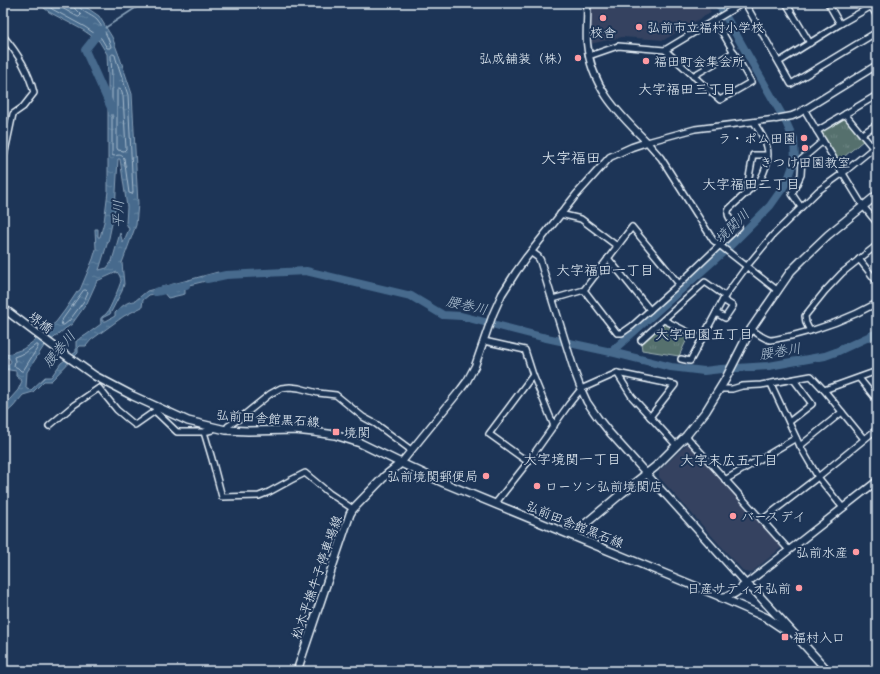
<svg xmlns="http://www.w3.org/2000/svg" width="880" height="674" viewBox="0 0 880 674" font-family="Itim,'Klee One',sans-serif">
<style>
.built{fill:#344360}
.grass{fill:url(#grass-tufts);stroke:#9eb0b2}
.water{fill:url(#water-ripples);stroke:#87a0b8;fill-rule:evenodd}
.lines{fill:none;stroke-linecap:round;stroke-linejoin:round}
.shore{stroke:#a7bbcd;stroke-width:1}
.stream{stroke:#87a0b8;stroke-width:1.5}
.river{stroke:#466a8d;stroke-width:8}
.minor-casing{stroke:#e8f1f8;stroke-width:8}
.tertiary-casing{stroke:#e8f1f8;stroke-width:9}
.secondary-casing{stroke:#e8f1f8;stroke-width:10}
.minor{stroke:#1d3557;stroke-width:5}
.tertiary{stroke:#1d3557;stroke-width:6}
.secondary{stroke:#1d3557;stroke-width:7}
.poi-dot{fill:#ff9aa2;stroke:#1d3557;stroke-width:1.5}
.labels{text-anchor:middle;stroke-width:4;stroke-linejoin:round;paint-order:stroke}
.poi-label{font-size:13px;fill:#e8f1f8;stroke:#1d3557;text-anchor:start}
.street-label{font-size:13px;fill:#e8f1f8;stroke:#1d3557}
.neighbourhood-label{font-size:14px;fill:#e8f1f8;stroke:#1d3557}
.water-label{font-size:14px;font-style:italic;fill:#afc2d3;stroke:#1d3557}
.quarter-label{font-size:15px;fill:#e8f1f8;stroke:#1d3557}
</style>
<defs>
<pattern id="grass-tufts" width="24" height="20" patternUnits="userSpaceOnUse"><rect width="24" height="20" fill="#54706d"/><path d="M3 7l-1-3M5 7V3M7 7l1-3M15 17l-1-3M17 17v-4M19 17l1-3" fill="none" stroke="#6d8583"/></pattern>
<pattern id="water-ripples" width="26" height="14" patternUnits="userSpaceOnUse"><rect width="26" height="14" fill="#466a8d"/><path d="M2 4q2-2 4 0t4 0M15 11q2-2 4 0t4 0" fill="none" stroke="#61809e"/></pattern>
</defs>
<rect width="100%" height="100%" fill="#1d3557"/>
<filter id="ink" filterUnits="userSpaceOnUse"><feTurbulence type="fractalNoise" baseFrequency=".025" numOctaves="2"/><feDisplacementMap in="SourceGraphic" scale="8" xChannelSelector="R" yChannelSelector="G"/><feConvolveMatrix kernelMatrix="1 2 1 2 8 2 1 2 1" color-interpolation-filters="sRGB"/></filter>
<g filter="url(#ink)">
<g class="built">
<path d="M 590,3 L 706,3 L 711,12 L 664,40 L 622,37 L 590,44 Z"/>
<path d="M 687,444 L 688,444 L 781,546 L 781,548 L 751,573 L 744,572 L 659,477 L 659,471 Z"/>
</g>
<g class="grass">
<path d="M 843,116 L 846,117 L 864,140 L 839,161 L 820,133 L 821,131 Z"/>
<path d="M 664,323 L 689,335 L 679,356 L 642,350 L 641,343 Z"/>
</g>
<path class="water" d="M 38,3 L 80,3 L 99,16 L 112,37 L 120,58 L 132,94 L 138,204 L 136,225 L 122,263 L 124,284 L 122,291 L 110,314 L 102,318 L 102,321 L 106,321 L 115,316 L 115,313 C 121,307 127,301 135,301 L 147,291 L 218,272 L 216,281 L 210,280 L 185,286 L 185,294 L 168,298 L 163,292 L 149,295 L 143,300 L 142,307 L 124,316 L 91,340 L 86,346 L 80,346 L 78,348 L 78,353 L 51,381 L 44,381 L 33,392 L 23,395 L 13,407 L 3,416 L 3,407 L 18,390 L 22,381 L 16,376 L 16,371 L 3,369 L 3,363 L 9,365 L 11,361 L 8,357 L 3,358 L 3,356 L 23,349 L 34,341 L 56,322 L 65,310 L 77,292 L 80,290 L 93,259 L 96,249 L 95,229 L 98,229 L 98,237 L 100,237 L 104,222 L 108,191 L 108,77 L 107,54 L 99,41 L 83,30 L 49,12 ZM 118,159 L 120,159 L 127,207 L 126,223 L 129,229 L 123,243 L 120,233 L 112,261 L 107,268 L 99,270 L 109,238 L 115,209 ZM 117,272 C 119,274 121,278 121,281 C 120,285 110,310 106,314 C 101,318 100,316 101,324 L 86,335 L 76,341 L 76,352 L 61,363 L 51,377 L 45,377 L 31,390 L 27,389 L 26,387 L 27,372 L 44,346 L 65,329 L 72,324 L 87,303 L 97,281 Z"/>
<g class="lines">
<g class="shore">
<path d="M 44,3 L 52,9 L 85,27 L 101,38 L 107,48 L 110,48 L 111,46 C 108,37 103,27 97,20 C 91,14 79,12 78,3"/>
<path d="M 53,3 L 78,17 L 79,17 L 81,15 L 75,9 L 73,3"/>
<path d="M 113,54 L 115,55 L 116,59 L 128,95 L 133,192 L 132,194 L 129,193 L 124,158 C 121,154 118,155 114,156 L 112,155 L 112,77 L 111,56 Z"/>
<path d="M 119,89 L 121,90 L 123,96 L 126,149 L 124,151 L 118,150 L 117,148 L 117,91 Z"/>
<path d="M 84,290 L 86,290 L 88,292 L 84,301 L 69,321 L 64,325 L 62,325 L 61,322 Z"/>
<path d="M 36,345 L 38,345 L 38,347 L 23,371 L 21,371 L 18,368 L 14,366 L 15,361 L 14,357 L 25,353 Z"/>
</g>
<path class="stream" d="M 105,28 L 143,3"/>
<g class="river">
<path d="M 101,30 L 85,50 L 112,110"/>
<path d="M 207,279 L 226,275 L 306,271 L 411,296 L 443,315 L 461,316 L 542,337 L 611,352 L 671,367 L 704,371 L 721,369 L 769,366 L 825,356 L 836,352 L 877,333"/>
<path d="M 156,292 L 186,285"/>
<path d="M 611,352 L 730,246 L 770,206 L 787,182 L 795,160 L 794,140 L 785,120 L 718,3"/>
</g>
<defs>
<g id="minor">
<path d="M 745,3 L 791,84 L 877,32"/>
<path d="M 786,3 L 810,43"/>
<path d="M 828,3 L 840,24"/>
<path d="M 869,3 L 877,16"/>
<path d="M 3,36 C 17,52 29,72 34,93 L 23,107 L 13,114 L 3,161"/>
<path d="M 665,50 L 720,100 L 751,82 L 722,32 L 713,22"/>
<path d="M 589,56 L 618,46 L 665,50 L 743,3"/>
<path d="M 779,62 L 840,24 L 877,3"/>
<path d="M 693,76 L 734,52"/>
<path d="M 804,109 L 817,131 L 863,206 L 877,223"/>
<path d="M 845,114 L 873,148"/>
<path d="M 776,119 L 695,129 L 647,142 L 661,158 L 713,240 L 778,291"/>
<path d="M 817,131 L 877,95"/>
<path d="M 862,134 L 877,124"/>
<path d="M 746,194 L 753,155 L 767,155"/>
<path d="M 801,207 L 792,194 L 801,175 L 802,159 L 823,141"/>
<path d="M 560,214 L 581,219 L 617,246"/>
<path d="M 608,258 L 650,310"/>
<path d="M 859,259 L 877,282"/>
<path d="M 679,284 L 739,227 C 733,222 725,217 729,209 L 760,180 C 765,171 770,158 767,147 C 765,138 758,130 754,122"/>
<path d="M 553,299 L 584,290 L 632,227 L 679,284 L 632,326 L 622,333 L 617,333 L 584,290"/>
<path d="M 716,313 L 725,318 L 733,306 L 723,300"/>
<path d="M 664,320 L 702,339"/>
<path d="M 751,329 C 755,332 765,339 770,340 C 775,340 785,337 791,336 C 821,329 850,318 877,303"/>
<path d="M 810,331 L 806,323 L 805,316 L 825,291 L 842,273 L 877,245"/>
<path d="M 641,340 L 705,282 L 725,296"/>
<path d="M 484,341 L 525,350 L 533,375 L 554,426"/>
<path d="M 681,359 L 690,361 L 725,296 L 747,266 L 773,235 L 818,191 L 843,173 L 877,145"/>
<path d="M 617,373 L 632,397 L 677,446"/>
<path d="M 859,378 L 877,400"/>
<path d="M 771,384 L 800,446 L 818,477 L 843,508"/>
<path d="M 720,389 L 732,389 L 742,386 L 761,385 L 811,376 L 824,390 L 864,439"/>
<path d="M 824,390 L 877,371"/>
<path d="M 155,411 L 177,432 L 204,432"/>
<path d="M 789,422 L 812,404 L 794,380"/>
<path d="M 49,426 L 74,405 L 99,388 L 117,410 L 135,425 L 155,411 L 158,408"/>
<path d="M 214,427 L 212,430 L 204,432 L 212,459 L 222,497 L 259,496 L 269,492 L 291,480 L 305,473 L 329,493 L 353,509"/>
<path d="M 226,430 L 228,426 L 239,419 L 270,394 L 281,388 L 290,387 L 299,388 L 318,393 L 336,395 L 363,417 L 376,424 L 411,450"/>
<path d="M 686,436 L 789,550"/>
<path d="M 800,446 L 842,412"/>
<path d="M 528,462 L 489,434 L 533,375"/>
<path d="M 725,480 L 796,438"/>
<path d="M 495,504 L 528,462 L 569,404 L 581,389 L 617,373 L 675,385 L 650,417"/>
<path d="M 762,520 L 818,477 L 877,429"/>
</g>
<g id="tertiary">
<path d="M 776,119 L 792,116 L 799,113 L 877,65"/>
<path d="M 531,252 L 538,257 L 540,260 L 575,373 L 581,389 L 587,402 L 598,418 L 610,433 L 746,584 L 877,481"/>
<path d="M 401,463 L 461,389 L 467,381 L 475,366 L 493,314 L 502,294 L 516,272 L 526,258 L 576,195 L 610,157 L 632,147 L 647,142 C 618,113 591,87 587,43 C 586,30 588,16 587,3"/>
</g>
<g id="secondary">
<path d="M 3,308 L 64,354 L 95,376 L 133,396 L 188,421 L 226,430 L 248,431 L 294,430 L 314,432 L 335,435 L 360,443 L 401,463 L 444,483 L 719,596 L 722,598 L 745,608 L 767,618 L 788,632"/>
<path d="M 572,535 L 622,493 L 655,467 L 686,436 L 706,411 L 725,380 L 751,329 L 791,271 L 806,256 L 828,235 L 877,195"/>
<path d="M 746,584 L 755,591 L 828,671"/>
<path d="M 721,597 C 731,598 739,590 746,584"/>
<path d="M 297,671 L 350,514 L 353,509 L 385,476 L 401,463"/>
</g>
</defs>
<use href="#minor" class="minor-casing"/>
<use href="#tertiary" class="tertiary-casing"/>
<use href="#secondary" class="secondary-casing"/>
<use href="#minor" class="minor"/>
<use href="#tertiary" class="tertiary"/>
<use href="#secondary" class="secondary"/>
</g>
</g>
<g class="poi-dot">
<circle cx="603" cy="18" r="4"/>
<circle cx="639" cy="27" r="4"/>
<circle cx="578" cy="58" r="4"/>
<circle cx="646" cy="61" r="4"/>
<circle cx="804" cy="138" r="4"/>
<circle cx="805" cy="148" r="4"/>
<rect x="332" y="428" width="8" height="8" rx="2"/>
<circle cx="486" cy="476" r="4"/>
<circle cx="537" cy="486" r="4"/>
<circle cx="733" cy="516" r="4"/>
<circle cx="856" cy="552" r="4"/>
<circle cx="799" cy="588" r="4"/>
<rect x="781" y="633" width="8" height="8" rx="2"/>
</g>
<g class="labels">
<g class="poi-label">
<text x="647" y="32">弘前市立福村小学校</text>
<text x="603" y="37" text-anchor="middle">校舎</text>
<text x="570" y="63" text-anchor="end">弘成舗装（株）</text>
<text x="654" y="66">福田町会集会所</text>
<text x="796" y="143" text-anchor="end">ラ・ポム田園</text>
<text x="805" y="167" text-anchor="middle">きつけ田園教室</text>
<text x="344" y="437">境関</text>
<text x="478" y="481" text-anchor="end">弘前境関郵便局</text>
<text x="545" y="491">ローソン弘前境関店</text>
<text x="741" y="521">バースデイ</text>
<text x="848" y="557" text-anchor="end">弘前水産</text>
<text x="791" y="593" text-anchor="end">日産サティオ弘前</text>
<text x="793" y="642">福村入口</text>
</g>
<g class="street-label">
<text transform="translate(41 322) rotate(37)" y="5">堺橋</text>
<text transform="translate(268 418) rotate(4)" y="5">弘前田舎館黒石線</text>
<text transform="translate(575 524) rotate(22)" y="5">弘前田舎館黒石線</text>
<text transform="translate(316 577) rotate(-71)" y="5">松木平撫牛子停車場線</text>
</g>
<g class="neighbourhood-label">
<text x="687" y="94">大字福田三丁目</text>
<text x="751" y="189">大字福田二丁目</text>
<text x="605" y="275">大字福田一丁目</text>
<text x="704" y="339">大字田園五丁目</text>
<text x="572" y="464">大字境関一丁目</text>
<text x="729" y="465">大字末広五丁目</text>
</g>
<g class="water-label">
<text transform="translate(118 214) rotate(-89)" y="5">平川</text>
<text transform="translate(732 226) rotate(-44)" y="5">境関川</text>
<text transform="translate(467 305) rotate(13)" y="5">腰巻川</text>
<text transform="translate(59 349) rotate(-50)" y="5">腰巻川</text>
<text transform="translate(780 351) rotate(-9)" y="5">腰巻川</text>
</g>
<g class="quarter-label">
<text x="571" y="163">大字福田</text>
</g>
</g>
<rect width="880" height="674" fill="none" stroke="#1d3557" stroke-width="16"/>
<rect x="8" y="8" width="864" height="658" fill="none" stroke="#e8f1f8" stroke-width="1.5" filter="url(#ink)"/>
</svg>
